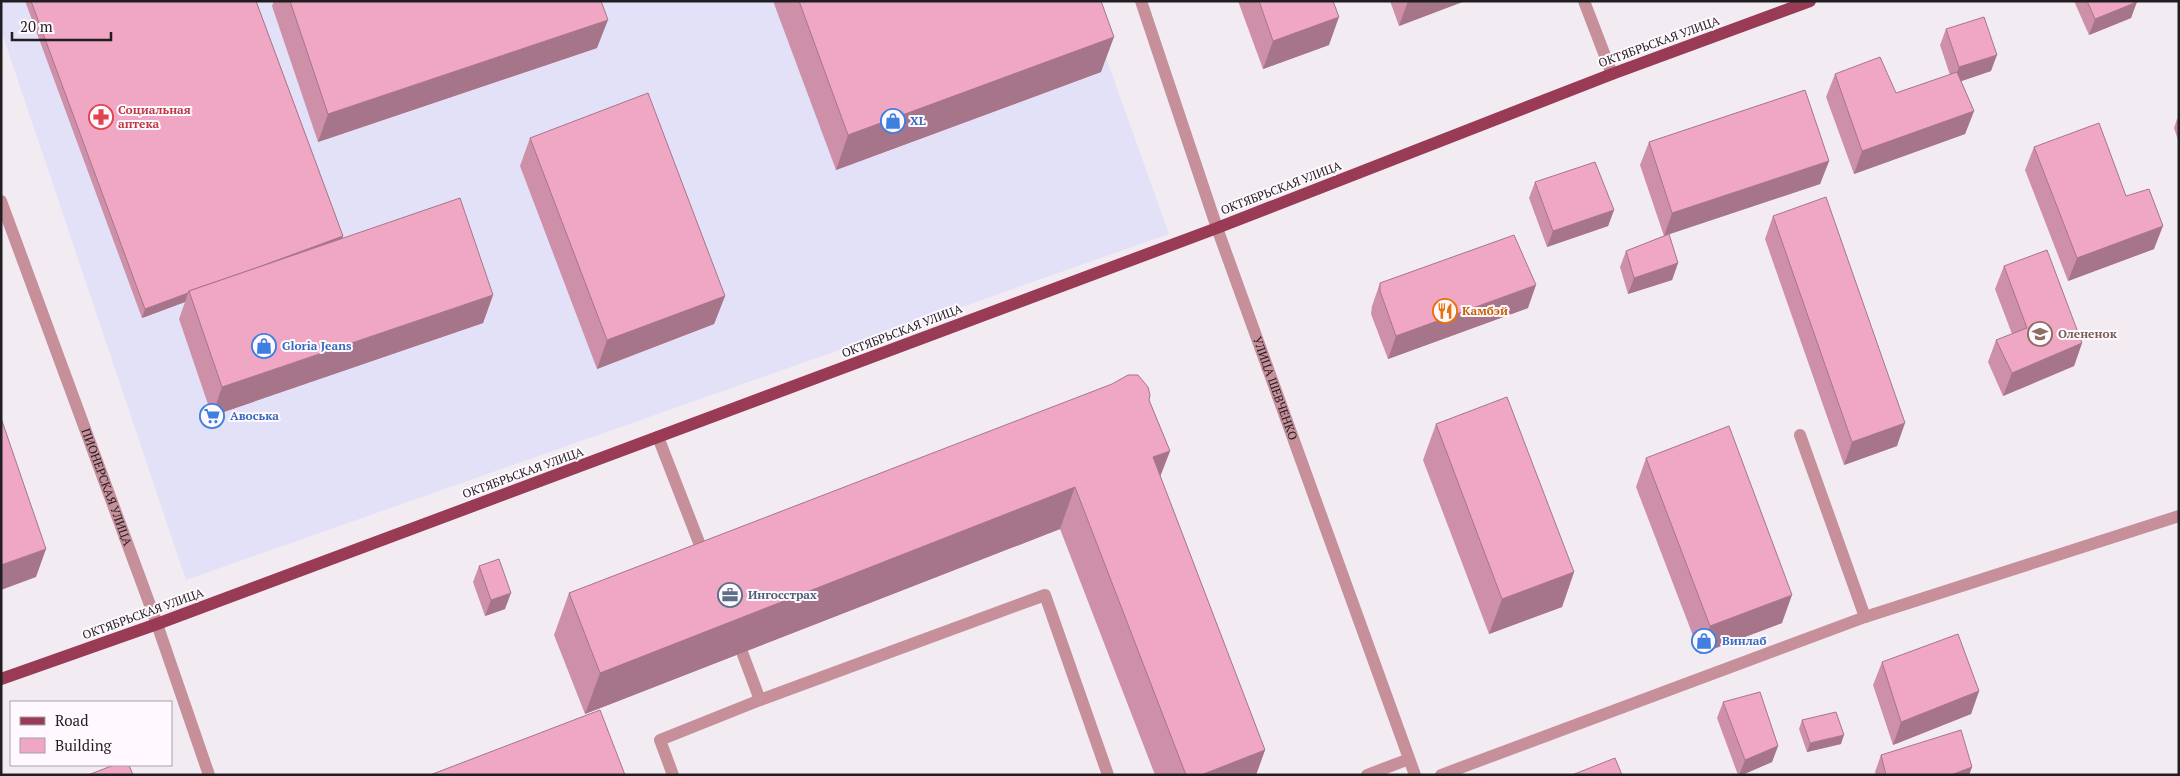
<svg xmlns="http://www.w3.org/2000/svg" width="2180" height="776" viewBox="0 0 2180 776" font-family="'PT Serif',serif">
<style>
.commercial{fill:#e3e1f7}
.lines{fill:none;stroke-linecap:round;stroke-linejoin:round}
.minor{stroke:#c68f9a;stroke-width:12}
.major{stroke:#9a3b56;stroke-width:12}
.wall{fill:#ce90a9}
.shaded-wall{fill:#a77589}
.building{fill:#efa7c4;stroke:#a77589}
.labels{text-anchor:middle;stroke-width:4;stroke-linejoin:round;paint-order:stroke}
.street-label{font-size:12px;fill:#201e20;stroke:#fff9ff}
.health-label{font-size:12px;font-weight:bold;fill:#be3a42;stroke:#fff9ff;text-anchor:start}
.shop-label{font-size:12px;font-weight:bold;fill:#366cbe;stroke:#fff9ff;text-anchor:start}
.food-label{font-size:12px;font-weight:bold;fill:#c56008;stroke:#fff9ff;text-anchor:start}
.education-label{font-size:12px;font-weight:bold;fill:#785e54;stroke:#fff9ff;text-anchor:start}
.service-label{font-size:12px;font-weight:bold;fill:#4e5e75;stroke:#fff9ff;text-anchor:start}
</style>
<rect width="100%" height="100%" fill="#f2ebf2"/>
<path class="commercial" d="M 1,1 L 1086,1 L 1169,234 L 186,580 L 1,30 Z"/>
<g class="lines">
<g class="minor">
<path id="s1" d="M 1141,1 L 1217,228 L 1415,775"/>
<path d="M 1584,1 L 1612,74"/>
<path id="s2" d="M 1,201 L 157,624 L 209,775"/>
<path d="M 1800,435 L 1865,617"/>
<path d="M 658,437 L 705,558"/>
<path d="M 742,652 L 760,700"/>
<path d="M 673,775 L 660,740 L 760,700 L 1045,595 L 1108,775"/>
<path d="M 1367,775 L 1409,759"/>
<path d="M 1441,775 L 1865,617 L 2179,516"/>
</g>
<path class="major" d="M 1,679 L 157,624 L 1217,228 L 1612,74 L 1810,1"/>
</g>
<g class="wall">
<path d="M 25,1 L 256,1 L 343,236 L 342,239 L 493,295 L 483,323 L 212,416 L 179,319 L 185,302 L 142,318 Z"/>
<path d="M 274,1 L 601,1 L 597,48 L 318,142 L 272,6 Z"/>
<path d="M 773,1 L 1101,1 L 1101,72 L 836,170 Z"/>
<path d="M 1238,1 L 1333,1 L 1329,45 L 1263,69 Z"/>
<path d="M 1390,1 L 1465,1 L 1399,26 Z"/>
<path d="M 2074,1 L 2136,1 L 2131,18 L 2089,35 Z"/>
<path d="M 1946,29 L 1991,71 L 1961,81 L 1974,111 L 1965,134 L 1854,174 L 1826,97 L 1835,74 L 1896,93 L 1950,75 L 1940,45 Z"/>
<path d="M 2179,118 L 2179,143 L 2174,128 L 2177,119 Z"/>
<path d="M 530,138 L 725,296 L 714,324 L 597,369 L 520,166 Z"/>
<path d="M 1649,142 L 1829,161 L 1820,184 L 1669,234 L 1678,263 L 1672,280 L 1628,294 L 1620,267 L 1626,251 L 1664,236 L 1640,165 Z"/>
<path d="M 2034,147 L 2154,249 L 2068,281 L 2025,170 Z"/>
<path d="M 1535,182 L 1614,210 L 1608,226 L 1547,247 L 1529,198 Z"/>
<path d="M 1773,216 L 1897,446 L 1844,465 L 1765,239 Z"/>
<path d="M 2004,266 L 2082,343 L 2074,366 L 2003,396 L 1988,362 L 1996,340 L 2012,334 L 1995,289 Z"/>
<path d="M 1380,283 L 1528,308 L 1388,359 L 1371,314 L 1372,306 Z"/>
<path d="M 1149,400 L 1170,451 L 1160,477 L 1265,750 L 1256,775 L 1155,775 L 1060,529 L 585,714 L 554,635 L 569,593 Z"/>
<path d="M 1436,424 L 1574,572 L 1562,607 L 1489,634 L 1423,460 Z"/>
<path d="M 1646,458 L 1782,623 L 1700,654 L 1636,487 Z"/>
<path d="M 479,566 L 505,609 L 485,616 L 473,582 Z"/>
<path d="M 1882,662 L 1979,691 L 1971,714 L 1893,745 L 1873,685 Z"/>
<path d="M 1723,702 L 1778,746 L 1772,762 L 1742,775 L 1738,775 L 1717,718 Z"/>
<path d="M 1802,720 L 1841,744 L 1807,752 L 1799,729 Z"/>
<path d="M 1881,755 L 1972,767 L 1969,775 L 1876,775 L 1875,772 Z"/>
</g>
<g class="shaded-wall">
<path d="M 1408,1 L 1465,1 L 1399,26 Z"/>
<path d="M 2137,2 L 2131,18 L 2089,35 L 2095,19 Z"/>
<path d="M 1339,17 L 1329,45 L 1263,69 L 1273,41 Z"/>
<path d="M 608,20 L 597,48 L 318,142 L 328,114 Z"/>
<path d="M 1114,37 L 1101,72 L 836,170 L 848,135 Z"/>
<path d="M 1997,55 L 1991,71 L 1953,84 L 1959,67 Z"/>
<path d="M 1974,111 L 1965,134 L 1854,174 L 1862,151 Z"/>
<path d="M 1829,161 L 1820,184 L 1664,236 L 1672,213 Z"/>
<path d="M 1614,210 L 1608,226 L 1547,247 L 1553,231 Z"/>
<path d="M 2163,226 L 2154,249 L 2068,281 L 2077,258 Z"/>
<path d="M 343,236 L 340,244 L 190,293 Z"/>
<path d="M 1678,263 L 1672,280 L 1628,294 L 1634,278 Z"/>
<path d="M 1536,285 L 1528,308 L 1388,359 L 1396,336 Z"/>
<path d="M 188,293 L 185,302 L 142,318 L 145,309 Z"/>
<path d="M 493,295 L 483,323 L 212,416 L 222,387 Z"/>
<path d="M 725,296 L 714,324 L 597,369 L 607,340 Z"/>
<path d="M 2082,343 L 2074,366 L 2003,396 L 2012,373 Z"/>
<path d="M 1905,423 L 1897,446 L 1844,465 L 1852,442 Z"/>
<path d="M 1170,451 L 1154,492 L 1153,457 Z"/>
<path d="M 1075,487 L 1060,529 L 585,714 L 600,673 Z"/>
<path d="M 46,549 L 36,577 L 1,590 L 1,565 Z"/>
<path d="M 1574,572 L 1562,607 L 1489,634 L 1502,599 Z"/>
<path d="M 511,593 L 505,609 L 485,616 L 491,600 Z"/>
<path d="M 1792,595 L 1782,623 L 1700,654 L 1710,626 Z"/>
<path d="M 1979,691 L 1971,714 L 1893,745 L 1901,722 Z"/>
<path d="M 1844,735 L 1841,744 L 1807,752 L 1810,743 Z"/>
<path d="M 1778,746 L 1772,762 L 1742,775 L 1739,775 L 1745,760 Z"/>
<path d="M 1265,750 L 1256,775 L 1201,775 Z"/>
<path d="M 1972,767 L 1969,775 L 1951,775 Z"/>
</g>
<g class="building">
<path d="M 31,1 L 256,1 L 343,236 L 256,268 L 189,291 L 188,293 L 145,309 Z"/>
<path d="M 290,1 L 601,1 L 608,20 L 328,114 Z"/>
<path d="M 799,1 L 1101,1 L 1114,37 L 848,135 Z"/>
<path d="M 1259,1 L 1333,1 L 1339,17 L 1273,41 Z"/>
<path d="M 2087,1 L 2136,1 L 2137,2 L 2095,19 Z"/>
<path d="M 1984,17 L 1997,55 L 1959,67 L 1946,29 Z"/>
<path d="M 1880,57 L 1896,93 L 1957,72 L 1974,111 L 1862,151 L 1835,74 Z"/>
<path d="M 1805,90 L 1829,161 L 1672,213 L 1649,142 Z"/>
<path d="M 648,93 L 725,296 L 607,340 L 530,138 Z"/>
<path d="M 2099,123 L 2126,196 L 2149,189 L 2163,226 L 2077,258 L 2034,147 Z"/>
<path d="M 1595,162 L 1614,210 L 1553,231 L 1535,182 Z"/>
<path d="M 1826,197 L 1905,423 L 1852,442 L 1773,216 Z"/>
<path d="M 460,198 L 493,295 L 222,387 L 189,291 Z"/>
<path d="M 1669,234 L 1678,263 L 1634,278 L 1626,251 Z"/>
<path d="M 1514,235 L 1536,285 L 1396,336 L 1380,291 L 1380,283 Z"/>
<path d="M 2047,250 L 2082,343 L 2012,373 L 1996,340 L 2027,328 L 2004,266 Z"/>
<path d="M 1128,375 L 1138,375 L 1148,387 L 1150,395 L 1149,400 L 1170,451 L 1153,457 L 1265,750 L 1201,775 L 1186,775 L 1075,487 L 600,673 L 569,593 L 1112,384 Z"/>
<path d="M 1507,397 L 1574,572 L 1502,599 L 1436,424 Z"/>
<path d="M 1,418 L 46,549 L 1,565 Z"/>
<path d="M 1729,426 L 1792,595 L 1710,626 L 1646,458 Z"/>
<path d="M 499,559 L 511,593 L 491,600 L 479,566 Z"/>
<path d="M 1958,634 L 1979,691 L 1901,722 L 1882,662 Z"/>
<path d="M 1760,692 L 1778,746 L 1745,760 L 1723,702 Z"/>
<path d="M 600,710 L 625,775 L 430,775 Z"/>
<path d="M 1836,712 L 1844,735 L 1810,743 L 1802,720 Z"/>
<path d="M 1961,730 L 1972,767 L 1951,775 L 1886,775 L 1881,755 Z"/>
<path d="M 1615,758 L 1622,775 L 1572,775 Z"/>
<path d="M 114,765 L 129,765 L 133,775 L 88,775 Z"/>
</g>
<defs>
<symbol id="pharmacy-ring" viewBox="-11 -11 22 22"><circle r="9.5" fill="#fff9ff" stroke="#e0444e" stroke-width="1.5"/><path d="M-2-6h4v4h4v4h-4v4h-4v-4h-4v-4h4Z" fill="#e0444e"/></symbol>
<symbol id="shop-ring" viewBox="-11 -11 22 22"><circle r="9.5" fill="#fff9ff" stroke="#3f7fe0" stroke-width="1.5"/><path d="M-5-2.5h2.3a2.7 3.5 0 0 1 5.4 0H5L5.5 6h-11ZM-1.5-2.5h3a1.5 2.3 0 0 0-3 0Z" fill="#3f7fe0"/></symbol>
<symbol id="restaurant-ring" viewBox="-11 -11 22 22"><circle r="9.5" fill="#fff9ff" stroke="#e8710a" stroke-width="1.5"/><path d="M-5-6h1v4h1v-4h1v4h1v-4h1v5L-1.5 .5V6h-2V.5L-5-1ZM5-6V6H3V1.5H1.5Q1.5-4 5-6Z" fill="#e8710a"/></symbol>
<symbol id="school-ring" viewBox="-11 -11 22 22"><circle r="9.5" fill="#fff9ff" stroke="#8d6e63" stroke-width="1.5"/><path d="M0-5L7-2L0 1L-7-2ZM-4 1L0 2.5L4 1V4Q0 6-4 4Z" fill="#8d6e63"/></symbol>
<symbol id="supermarket-ring" viewBox="-11 -11 22 22"><circle r="9.5" fill="#fff9ff" stroke="#3f7fe0" stroke-width="1.5"/><path d="M-6-5.5h2.5l.6 2H6L4.5 2H-2.5L-4.4-4H-6ZM-1.5 3.2a1.3 1.3 0 1 0 .1 0ZM3 3.2a1.3 1.3 0 1 0 .1 0Z" fill="#3f7fe0"/></symbol>
<symbol id="office-ring" viewBox="-11 -11 22 22"><circle r="9.5" fill="#fff9ff" stroke="#5c6f8a" stroke-width="1.5"/><path d="M-6-3h4V-5.5h4V-3h4V5H-6ZM-1-4.5V-3h2v-1.5ZM-6 0V1H6V0Z" fill="#5c6f8a"/></symbol>
</defs>
<g fill-rule="evenodd">
<use href="#pharmacy-ring" x="87" y="103" width="28" height="28"/>
<use href="#shop-ring" x="879" y="107" width="28" height="28"/>
<use href="#restaurant-ring" x="1431" y="297" width="28" height="28"/>
<use href="#school-ring" x="2026" y="320" width="28" height="28"/>
<use href="#shop-ring" x="250" y="332" width="28" height="28"/>
<use href="#supermarket-ring" x="198" y="402" width="28" height="28"/>
<use href="#office-ring" x="716" y="581" width="28" height="28"/>
<use href="#shop-ring" x="1690" y="627" width="28" height="28"/>
</g>
<g class="labels">
<g class="street-label">
<text transform="translate(1659 42) rotate(-20)" y="4">ОКТЯБРЬСКАЯ УЛИЦА</text>
<text transform="translate(1281 188) rotate(-21)" y="4">ОКТЯБРЬСКАЯ УЛИЦА</text>
<text transform="translate(902 331) rotate(-21)" y="4">ОКТЯБРЬСКАЯ УЛИЦА</text>
<text dy="4" stroke="none"><textPath href="#s1" startOffset="410">УЛИЦА ШЕВЧЕНКО</textPath></text>
<text transform="translate(523 473) rotate(-20)" y="4">ОКТЯБРЬСКАЯ УЛИЦА</text>
<text dy="4" stroke="none"><textPath href="#s2" startOffset="305">ПИОНЕРСКАЯ УЛИЦА</textPath></text>
<text transform="translate(143 614) rotate(-20)" y="4">ОКТЯБРЬСКАЯ УЛИЦА</text>
</g>
<g class="health-label">
<text x="118" y="114">Социальная<tspan x="118" dy="14">аптека</tspan></text>
</g>
<g class="shop-label">
<text x="910" y="125">XL</text>
<text x="282" y="350">Gloria Jeans</text>
<text x="230" y="420">Авоська</text>
<text x="1722" y="645">Винлаб</text>
</g>
<g class="food-label">
<text x="1462" y="315">Камбэй</text>
</g>
<g class="education-label">
<text x="2058" y="338">Олененок</text>
</g>
<g class="service-label">
<text x="748" y="599">Ингосстрах</text>
</g>
</g>
<rect width="2180" height="776" fill="none" stroke="#201e20" stroke-width="5"/>
<rect x="10" y="701" width="162" height="65" fill="#fff9ff" stroke="#a6a1a6"/>
<rect x="20" y="717" width="25" height="8" fill="#9a3b56" stroke="#a6a1a6"/>
<text x="55" y="726" font-size="15" fill="#201e20">Road</text>
<rect x="20" y="738" width="25" height="15" fill="#efa7c4" stroke="#a6a1a6"/>
<text x="55" y="751" font-size="15" fill="#201e20">Building</text>
<path d="M12 32v8h99v-8" fill="none" stroke="#201e20" stroke-width="2.5"/>
<text x="20" y="32" font-size="15" fill="#201e20" stroke="#fff9ff" stroke-width="4" paint-order="stroke">20 m</text>
</svg>
